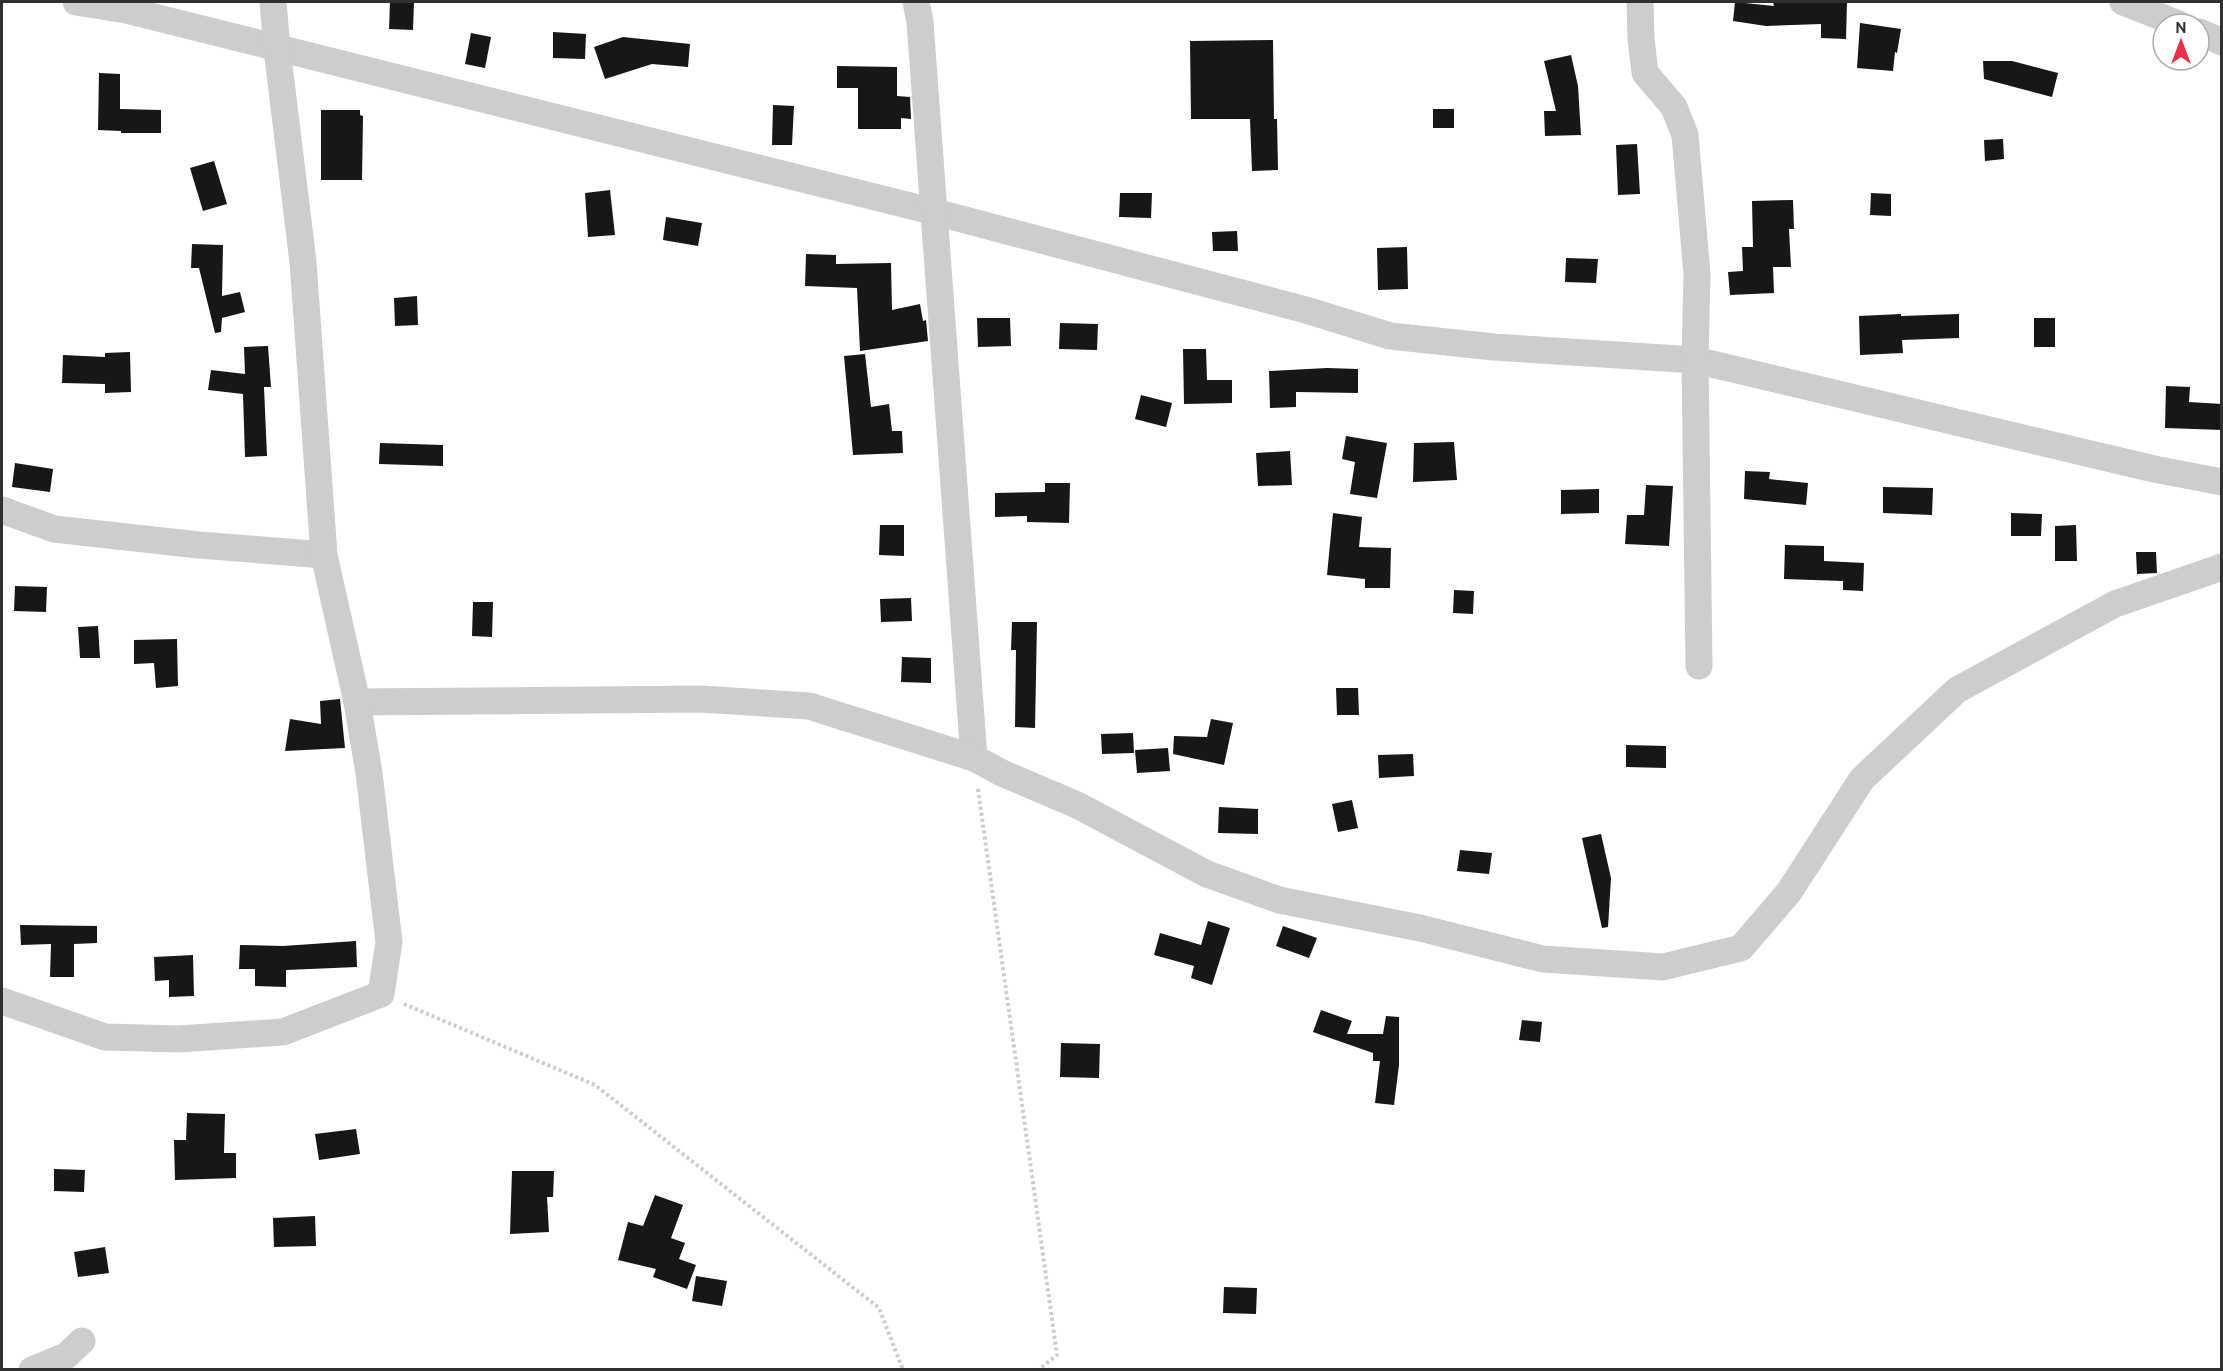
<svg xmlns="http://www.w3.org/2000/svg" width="2223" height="1371" viewBox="0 0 2223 1371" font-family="Cabin,sans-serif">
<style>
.building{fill:#171717}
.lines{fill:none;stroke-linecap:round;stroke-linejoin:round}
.path{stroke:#cdcdcd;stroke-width:4;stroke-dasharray:3 3;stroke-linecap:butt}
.minor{stroke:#cdcdcd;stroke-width:27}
</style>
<rect width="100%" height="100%" fill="#fff"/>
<g class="building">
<path d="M 390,2 L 414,2 L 413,30 L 389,29 Z"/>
<path d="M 1735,2 L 1774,6 L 1773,2 L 1847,2 L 1846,39 L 1821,38 L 1821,24 L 1766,26 L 1733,21 Z"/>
<path d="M 1860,23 L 1901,29 L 1897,53 L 1895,52 L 1893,71 L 1857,68 Z"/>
<path d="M 553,32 L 586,34 L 585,59 L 553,58 Z"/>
<path d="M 471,33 L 491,37 L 485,68 L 465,64 Z"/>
<path d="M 623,37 L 690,44 L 688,67 L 652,64 L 605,79 L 594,47 Z"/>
<path d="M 1273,40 L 1274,119 L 1277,119 L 1278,170 L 1252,171 L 1250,119 L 1191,119 L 1190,41 Z"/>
<path d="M 1571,55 L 1578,86 L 1581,135 L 1545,136 L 1544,111 L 1556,111 L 1544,61 Z"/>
<path d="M 1983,61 L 2012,61 L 2058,73 L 2052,97 L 1984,79 Z"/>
<path d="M 837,66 L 897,67 L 897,96 L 910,97 L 911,119 L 901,118 L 901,129 L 858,129 L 858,88 L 837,88 Z"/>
<path d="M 99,73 L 120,74 L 120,109 L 161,110 L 161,133 L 121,133 L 121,131 L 98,130 Z"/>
<path d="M 773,105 L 794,106 L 792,145 L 772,145 Z"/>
<rect x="1433" y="109" width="21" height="19"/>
<path d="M 321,110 L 360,110 L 360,115 L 363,116 L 362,180 L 321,180 Z"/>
<path d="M 2003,139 L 2004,159 L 1985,161 L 1984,140 Z"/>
<path d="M 1637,144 L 1640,194 L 1618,195 L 1616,145 Z"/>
<path d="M 214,161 L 227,204 L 203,211 L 190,168 Z"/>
<path d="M 610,190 L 615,235 L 588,237 L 585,193 Z"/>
<path d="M 1120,193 L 1152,193 L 1151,218 L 1119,217 Z"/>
<path d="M 1871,193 L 1891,194 L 1891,216 L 1870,215 Z"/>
<path d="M 1793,200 L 1794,229 L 1789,229 L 1791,267 L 1773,267 L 1774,293 L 1730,295 L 1728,272 L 1743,271 L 1742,247 L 1753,247 L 1752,201 Z"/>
<path d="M 666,217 L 702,223 L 698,246 L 663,240 Z"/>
<path d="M 1237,231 L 1238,251 L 1213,251 L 1212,232 Z"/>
<path d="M 192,244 L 223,245 L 222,296 L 240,292 L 245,312 L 222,318 L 221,332 L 215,333 L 199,268 L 191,268 Z"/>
<path d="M 1407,247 L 1408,289 L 1378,290 L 1377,248 Z"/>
<path d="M 806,254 L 836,255 L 836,264 L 891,263 L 892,310 L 920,304 L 923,321 L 926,320 L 928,341 L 860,351 L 857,288 L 805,286 Z"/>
<path d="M 1566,258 L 1598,259 L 1596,283 L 1565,282 Z"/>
<path d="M 417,296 L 418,325 L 395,326 L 394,298 Z"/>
<path d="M 1901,314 L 1901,316 L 1959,314 L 1959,338 L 1902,340 L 1903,353 L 1860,355 L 1859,316 Z"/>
<path d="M 977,318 L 1010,318 L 1011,346 L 978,347 Z"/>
<rect x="2034" y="318" width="21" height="29"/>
<path d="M 1060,323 L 1098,324 L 1097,350 L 1059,349 Z"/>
<path d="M 268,346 L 271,387 L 264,387 L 267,456 L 245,457 L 243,394 L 208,390 L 211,370 L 245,374 L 244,347 Z"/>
<path d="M 1183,349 L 1206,349 L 1207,380 L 1232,380 L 1232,403 L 1184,404 Z"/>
<path d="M 130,352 L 131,392 L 105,393 L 105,384 L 62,383 L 63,355 L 105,357 L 105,353 Z"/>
<path d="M 865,354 L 871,407 L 889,404 L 892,431 L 902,431 L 903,453 L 853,455 L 844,356 Z"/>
<path d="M 1327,368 L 1358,369 L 1358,393 L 1296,392 L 1296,407 L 1270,408 L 1269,371 Z"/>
<path d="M 2166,386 L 2190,387 L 2189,402 L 2222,404 L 2222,430 L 2165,428 Z"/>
<path d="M 1141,395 L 1172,403 L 1166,427 L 1135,419 Z"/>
<path d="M 1346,436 L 1387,443 L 1377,498 L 1350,494 L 1355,462 L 1342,459 Z"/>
<path d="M 1454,442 L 1457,480 L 1413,482 L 1414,443 Z"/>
<path d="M 380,443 L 443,445 L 443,466 L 379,464 Z"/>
<path d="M 1290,451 L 1292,485 L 1258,486 L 1256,453 Z"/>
<path d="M 15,463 L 53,469 L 50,492 L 12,487 Z"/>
<path d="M 1745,471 L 1770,472 L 1769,479 L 1808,483 L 1806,505 L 1744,499 Z"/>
<path d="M 1045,483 L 1070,483 L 1069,523 L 1027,522 L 1027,516 L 995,517 L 995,493 L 1045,492 Z"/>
<path d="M 1646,485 L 1673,486 L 1669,546 L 1625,544 L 1627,515 L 1644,515 Z"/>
<path d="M 1883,487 L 1933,488 L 1932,515 L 1883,513 Z"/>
<path d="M 1599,489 L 1599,513 L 1561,514 L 1561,490 Z"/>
<path d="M 1333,513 L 1362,517 L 1359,547 L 1391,548 L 1390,588 L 1365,588 L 1365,579 L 1327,575 Z"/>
<path d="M 2011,513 L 2042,514 L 2041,536 L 2011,536 Z"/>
<path d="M 880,525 L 904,525 L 904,556 L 879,555 Z"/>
<path d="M 2076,525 L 2077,561 L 2055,561 L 2055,526 Z"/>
<path d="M 1785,545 L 1824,546 L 1824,561 L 1864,563 L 1863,591 L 1843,590 L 1843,581 L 1784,579 Z"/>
<path d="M 2136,552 L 2156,552 L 2157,573 L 2137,574 Z"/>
<path d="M 15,586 L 47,587 L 46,612 L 14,611 Z"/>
<path d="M 1454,590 L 1474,591 L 1473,614 L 1453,613 Z"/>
<path d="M 911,598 L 912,621 L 881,622 L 880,599 Z"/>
<path d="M 473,602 L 493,602 L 492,637 L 472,636 Z"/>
<path d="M 1012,622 L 1037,622 L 1035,728 L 1015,727 L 1016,650 L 1011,650 Z"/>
<path d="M 98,626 L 100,658 L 80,658 L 78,627 Z"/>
<path d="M 177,639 L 178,686 L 156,688 L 154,663 L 134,664 L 134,640 Z"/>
<path d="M 902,657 L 931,658 L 931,683 L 901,682 Z"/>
<path d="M 1336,688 L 1358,688 L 1359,715 L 1337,715 Z"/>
<path d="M 340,699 L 345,748 L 285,751 L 290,719 L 321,724 L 320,701 Z"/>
<path d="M 1211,719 L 1233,723 L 1224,765 L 1173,754 L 1174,736 L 1207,737 Z"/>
<path d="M 1133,733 L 1134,753 L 1102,754 L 1101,734 Z"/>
<path d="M 1626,745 L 1666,746 L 1666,768 L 1626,767 Z"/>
<path d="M 1168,748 L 1170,771 L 1137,773 L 1135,750 Z"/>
<path d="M 1413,754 L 1414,776 L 1379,778 L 1378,755 Z"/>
<path d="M 1352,800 L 1358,828 L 1338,832 L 1332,804 Z"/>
<path d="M 1219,807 L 1258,809 L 1258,834 L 1218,833 Z"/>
<path d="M 1601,834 L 1611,878 L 1608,927 L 1602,928 L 1582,838 Z"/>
<path d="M 1460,850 L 1492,853 L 1489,874 L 1457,871 Z"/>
<path d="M 1208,921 L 1230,928 L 1212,985 L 1191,978 L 1194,966 L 1154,955 L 1160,933 L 1201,945 Z"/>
<path d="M 20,925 L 97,926 L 97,943 L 74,944 L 74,977 L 50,977 L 51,944 L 21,945 Z"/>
<path d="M 1283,926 L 1317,938 L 1309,958 L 1276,946 Z"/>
<path d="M 356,941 L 357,967 L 286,970 L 286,987 L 255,986 L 255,969 L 239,969 L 240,945 L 283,946 Z"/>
<path d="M 193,955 L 194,996 L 169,997 L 169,980 L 155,981 L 154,957 Z"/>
<path d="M 1321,1010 L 1352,1021 L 1347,1034 L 1383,1034 L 1386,1016 L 1399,1017 L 1399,1065 L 1394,1105 L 1375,1103 L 1380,1061 L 1373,1061 L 1373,1053 L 1313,1032 Z"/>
<path d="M 1522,1020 L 1542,1022 L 1540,1042 L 1519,1040 Z"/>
<path d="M 1061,1043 L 1100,1044 L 1099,1078 L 1060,1077 Z"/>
<path d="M 187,1113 L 225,1114 L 224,1153 L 236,1153 L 236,1178 L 175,1180 L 174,1140 L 186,1140 Z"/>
<path d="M 356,1129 L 360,1154 L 319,1160 L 315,1134 Z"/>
<path d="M 54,1169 L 85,1170 L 84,1192 L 54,1191 Z"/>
<path d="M 512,1171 L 554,1171 L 553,1197 L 547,1197 L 549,1232 L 510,1234 Z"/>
<path d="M 655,1195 L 683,1205 L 671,1238 L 685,1243 L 679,1259 L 696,1265 L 687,1289 L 653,1277 L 656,1269 L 618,1260 L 628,1222 L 643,1226 Z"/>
<path d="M 315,1216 L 316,1246 L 274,1247 L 273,1218 Z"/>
<path d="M 105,1247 L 109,1273 L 78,1277 L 74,1252 Z"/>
<path d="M 696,1276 L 727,1281 L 722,1306 L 692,1301 Z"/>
<path d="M 1224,1287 L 1257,1288 L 1256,1314 L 1223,1313 Z"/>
</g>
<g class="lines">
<g class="path">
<path d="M 978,789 L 1057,1355 L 1038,1370"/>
<path d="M 404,1004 L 595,1085 L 879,1308 L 903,1370"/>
</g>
<g class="minor">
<path d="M 76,2 L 126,10 L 935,212 L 1306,310 L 1390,336 L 1494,347 L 1695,360 L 2154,469 L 2222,482"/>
<path d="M 916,2 L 920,22 L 974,758"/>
<path d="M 1640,2 L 1641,39 L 1645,73 L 1674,107 L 1685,135 L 1697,274 L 1695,360 L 1699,666"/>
<path d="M 2123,2 L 2179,24"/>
<path d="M 2199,32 L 2222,42"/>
<path d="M 2,510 L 54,529 L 199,545 L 324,555"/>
<path d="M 357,702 L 701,699 L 809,706 L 974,758 L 1002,773 L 1077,805 L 1207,874 L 1279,900 L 1420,928 L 1543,959 L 1663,967 L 1741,948 L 1789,892 L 1862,779 L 1957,690 L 2115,604 L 2222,567"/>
<path d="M 2,1001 L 105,1037 L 179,1039 L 283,1032 L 381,994 L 389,942 L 369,773 L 357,702 L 324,555 L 303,262 L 277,49 L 273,2"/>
<path d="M 32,1370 L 66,1356 L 82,1341"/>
</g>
</g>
<rect width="2223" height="1371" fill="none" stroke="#303030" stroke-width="6"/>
<g transform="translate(2181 42)"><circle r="28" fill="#ffffff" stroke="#acacac" stroke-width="1.5"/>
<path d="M0-4.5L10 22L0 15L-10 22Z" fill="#ea2f4a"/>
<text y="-9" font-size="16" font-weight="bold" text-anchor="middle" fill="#303030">N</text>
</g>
</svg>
